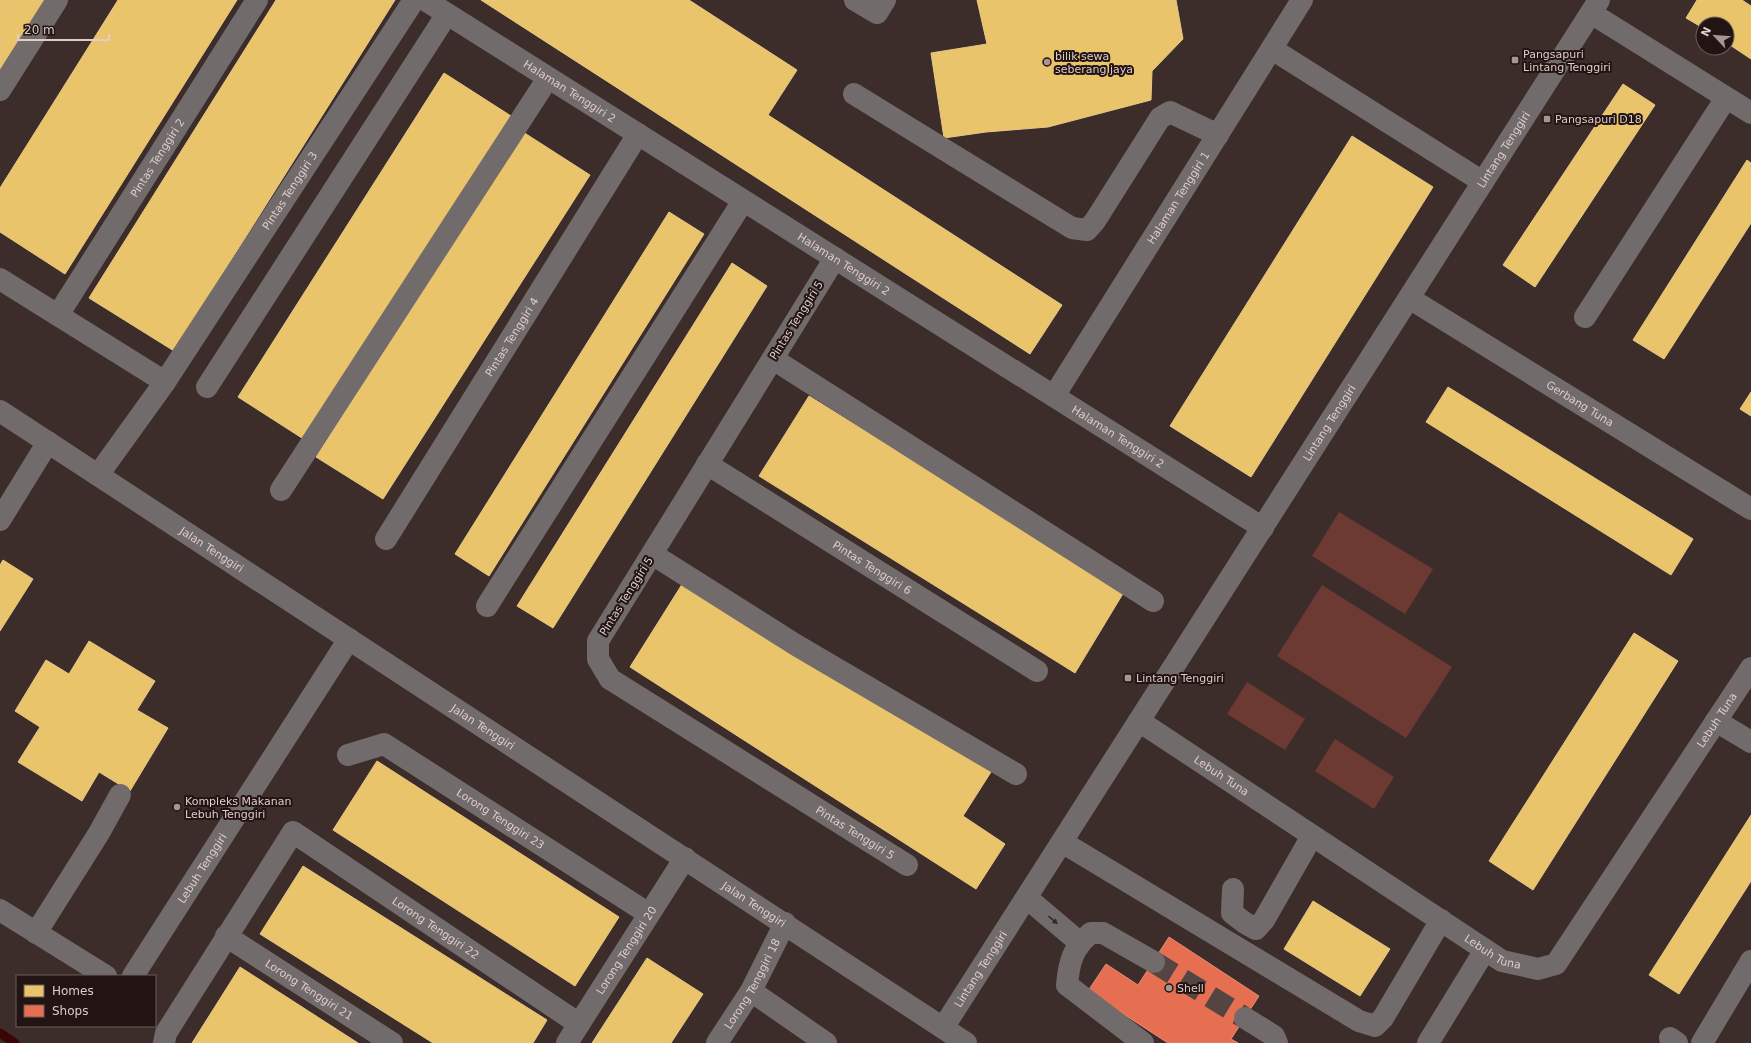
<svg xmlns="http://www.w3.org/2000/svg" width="1751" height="1043" viewBox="0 0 1751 1043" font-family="'DejaVu Sans',sans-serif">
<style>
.green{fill:#6c3a32}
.homes{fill:#e9c46a;stroke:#e6c786}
.shops{fill:#e76f51;stroke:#e58b75}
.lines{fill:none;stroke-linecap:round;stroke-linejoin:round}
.stream{stroke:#3c0404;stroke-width:9}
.minor-tunnel{stroke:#544542;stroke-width:22;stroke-dasharray:22 11;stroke-linecap:butt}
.minor{stroke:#726b6b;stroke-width:22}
.oneway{fill:#352a28}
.poi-dot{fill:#a69591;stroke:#211412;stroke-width:1.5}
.labels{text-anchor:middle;stroke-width:4;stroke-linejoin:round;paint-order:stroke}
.poi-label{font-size:11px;fill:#dfcdc9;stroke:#211412;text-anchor:start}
.street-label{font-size:11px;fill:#dfcdc9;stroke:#211412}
</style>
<rect width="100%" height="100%" fill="#3c2d2a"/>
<g class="green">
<path d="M 1339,512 L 1433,569 L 1405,614 L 1312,556 Z"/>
<path d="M 1322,585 L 1452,667 L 1406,738 L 1277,656 Z"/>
<path d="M 1247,682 L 1305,719 L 1285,750 L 1227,714 Z"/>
<path d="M 1335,739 L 1394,777 L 1374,809 L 1315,771 Z"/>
</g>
<g class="homes">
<path d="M 0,0 L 47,0 L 0,75 Z"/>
<path d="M 118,0 L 237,0 L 65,274 L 0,232 L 0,188 Z"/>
<path d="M 276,0 L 395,0 L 174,351 L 89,298 Z"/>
<path d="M 481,0 L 689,0 L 797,70 L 768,115 L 1062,305 L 1030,354 Z"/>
<path d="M 977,0 L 1176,0 L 1183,39 L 1152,71 L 1151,100 L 1048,127 L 986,132 L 944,138 L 931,53 L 987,44 Z"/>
<path d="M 1697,0 L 1742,0 L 1751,6 L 1751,59 L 1727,43 L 1727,24 L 1703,24 L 1703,28 L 1686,18 Z"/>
<path d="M 444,73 L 511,116 L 305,440 L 238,397 Z"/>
<path d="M 1623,84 L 1655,105 L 1535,287 L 1503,265 Z"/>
<path d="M 523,132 L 590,175 L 383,499 L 316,457 Z"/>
<path d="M 1352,136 L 1433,187 L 1251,477 L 1170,426 Z"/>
<path d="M 1747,160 L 1751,163 L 1751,223 L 1664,359 L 1633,340 Z"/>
<path d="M 669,212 L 704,234 L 489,576 L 455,554 Z"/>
<path d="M 732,263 L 767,286 L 553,628 L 517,606 Z"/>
<path d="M 1448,387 L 1693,539 L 1671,575 L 1426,422 Z"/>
<path d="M 1751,392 L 1751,416 L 1740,409 Z"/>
<path d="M 809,396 L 1124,592 L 1075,673 L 759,476 Z"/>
<path d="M 3,560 L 33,579 L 0,631 L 0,565 Z"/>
<path d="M 686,578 L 991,772 L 963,816 L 1005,844 L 976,889 L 630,667 Z"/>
<path d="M 1634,633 L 1678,661 L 1533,890 L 1489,861 Z"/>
<path d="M 89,641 L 155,681 L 137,710 L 168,728 L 130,791 L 99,772 L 82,801 L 18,762 L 40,727 L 15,711 L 46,660 L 69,674 Z"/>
<path d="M 377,761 L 619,917 L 575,986 L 333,830 Z"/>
<path d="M 1751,815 L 1751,881 L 1679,994 L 1649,975 Z"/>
<path d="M 303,866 L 547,1020 L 533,1043 L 433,1043 L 260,934 Z"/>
<path d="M 1313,901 L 1390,949 L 1360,996 L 1284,949 Z"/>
<path d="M 647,958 L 703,994 L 671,1043 L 592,1043 Z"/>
<path d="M 240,967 L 358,1043 L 192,1043 Z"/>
</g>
<path class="shops" d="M 1169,937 L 1259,996 L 1231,1039 L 1238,1043 L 1168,1043 L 1088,991 L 1106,964 L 1138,985 Z"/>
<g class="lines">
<path class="stream" d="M 0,1033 L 15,1043"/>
<path class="minor-tunnel" d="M 1154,962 L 1245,1018"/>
<g class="minor">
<path id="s1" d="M 425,0 L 1263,528"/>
<path d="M 855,0 L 877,13 L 885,0"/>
<path d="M 1591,13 L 1751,113"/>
<path d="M 1272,49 L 1483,182"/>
<path d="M 0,90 L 57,0"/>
<path d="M 854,94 L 1072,228 L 1087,230 L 1095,221 L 1160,118 L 1170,112 L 1218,135"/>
<path id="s2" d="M 835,258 L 598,641 L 598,659 L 610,679 L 907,865"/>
<path d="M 0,279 L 165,382"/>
<path id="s3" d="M 1409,298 L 1751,509"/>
<path id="s4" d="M 58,315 L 257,0"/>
<path d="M 1585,317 L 1726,98"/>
<path d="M 773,359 L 1153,601"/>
<path d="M 207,387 L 447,14"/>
<path id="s5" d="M 1054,396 L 1302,0"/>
<path id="s6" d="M 0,411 L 966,1043"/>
<path id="s7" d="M 707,464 L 1037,671"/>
<path id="s8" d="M 98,475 L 165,382 L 414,0"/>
<path d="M 281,490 L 548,78"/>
<path d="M 0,520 L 48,442"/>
<path id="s9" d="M 386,539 L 638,134"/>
<path d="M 652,554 L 796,645 L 1016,774"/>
<path d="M 487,606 L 743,201"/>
<path id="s10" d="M 1139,721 L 1502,961 L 1538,969 L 1556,964 L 1751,668"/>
<path d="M 1716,721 L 1751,742"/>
<path id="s11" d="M 348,755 L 384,744 L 649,914"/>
<path d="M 1062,842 L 1359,1021 L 1375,1026 L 1383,1018 L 1441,920"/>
<path d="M 1233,889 L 1232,913 L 1245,923 L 1256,929 L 1264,920 L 1312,836"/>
<path d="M 1027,898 L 1079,942"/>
<path d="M 0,910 L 106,976"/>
<path d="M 36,933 L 99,833 L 120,795"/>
<path id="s12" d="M 226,936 L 392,1043"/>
<path id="s13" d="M 133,976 L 349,639"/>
<path d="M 751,991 L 826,1043"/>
<path d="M 1245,1018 L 1274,1036 L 1277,1043"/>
<path id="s14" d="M 943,1028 L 1599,0"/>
<path d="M 1670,1038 L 1677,1043"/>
<path id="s15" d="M 164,1043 L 166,1033 L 293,832 L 579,1024"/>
<path id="s16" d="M 567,1043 L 685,858"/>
<path id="s17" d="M 717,1043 L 751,991 L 785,923"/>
<path d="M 1143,1043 L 1067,985 C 1069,962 1073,947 1091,933 L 1103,933 L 1154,962"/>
<path d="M 1428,1043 L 1485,950"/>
<path d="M 1702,1043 L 1751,961"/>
</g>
</g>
<defs><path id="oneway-solid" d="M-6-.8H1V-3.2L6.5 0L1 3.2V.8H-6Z"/></defs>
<use class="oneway" href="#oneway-solid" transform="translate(1053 920) rotate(40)"/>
<g class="poi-dot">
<rect x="1511" y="56" width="8" height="8" rx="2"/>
<circle cx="1047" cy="62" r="4"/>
<rect x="1543" y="115" width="8" height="8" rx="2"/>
<rect x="1124" y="674" width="8" height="8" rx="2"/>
<circle cx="177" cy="807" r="4"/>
<circle cx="1169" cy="988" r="4"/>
</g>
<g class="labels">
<g class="poi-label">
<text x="1523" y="58">Pangsapuri<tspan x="1523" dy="13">Lintang Tenggiri</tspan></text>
<text x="1055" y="60">bilik sewa<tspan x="1055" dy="13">seberang jaya</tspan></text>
<text x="1555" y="123">Pangsapuri D18</text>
<text x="1136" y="682">Lintang Tenggiri</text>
<text x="185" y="805">Kompleks Makanan<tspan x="185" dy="13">Lebuh Tenggiri</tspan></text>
<text x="1177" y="992">Shell</text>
</g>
<g class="street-label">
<text dy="4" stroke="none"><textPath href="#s1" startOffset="171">Halaman Tenggiri 2</textPath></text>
<text dy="4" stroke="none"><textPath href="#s14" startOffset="1042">Lintang Tenggiri</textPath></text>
<text dy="4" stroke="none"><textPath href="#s4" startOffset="186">Pintas Tenggiri 2</textPath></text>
<text dy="4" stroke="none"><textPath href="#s8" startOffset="343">Pintas Tenggiri 3</textPath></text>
<text dy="4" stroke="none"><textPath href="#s5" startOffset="234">Halaman Tenggiri 1</textPath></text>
<text dy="4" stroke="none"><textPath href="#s1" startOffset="495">Halaman Tenggiri 2</textPath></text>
<text transform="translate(796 320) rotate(-58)" y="4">Pintas Tenggiri 5</text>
<text dy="4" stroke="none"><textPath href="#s9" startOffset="238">Pintas Tenggiri 4</textPath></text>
<text dy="4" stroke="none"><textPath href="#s3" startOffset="201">Gerbang Tuna</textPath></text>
<text dy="4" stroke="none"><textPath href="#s14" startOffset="718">Lintang Tenggiri</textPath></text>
<text dy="4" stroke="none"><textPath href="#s1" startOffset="819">Halaman Tenggiri 2</textPath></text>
<text dy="4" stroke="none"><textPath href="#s6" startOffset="253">Jalan Tenggiri</textPath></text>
<text dy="4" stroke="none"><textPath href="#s7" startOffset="195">Pintas Tenggiri 6</textPath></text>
<text transform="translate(626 596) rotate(-58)" y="4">Pintas Tenggiri 5</text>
<text dy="4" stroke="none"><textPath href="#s10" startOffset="783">Lebuh Tuna</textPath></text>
<text dy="4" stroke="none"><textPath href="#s6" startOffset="577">Jalan Tenggiri</textPath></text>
<text dy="4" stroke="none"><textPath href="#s10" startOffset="99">Lebuh Tuna</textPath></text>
<text dy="4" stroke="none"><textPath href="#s11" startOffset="176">Lorong Tenggiri 23</textPath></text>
<text dy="4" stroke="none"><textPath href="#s2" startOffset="781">Pintas Tenggiri 5</textPath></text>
<text dy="4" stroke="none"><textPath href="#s13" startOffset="128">Lebuh Tenggiri</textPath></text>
<text dy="4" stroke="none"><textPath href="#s6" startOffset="901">Jalan Tenggiri</textPath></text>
<text dy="4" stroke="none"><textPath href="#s15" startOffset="420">Lorong Tenggiri 22</textPath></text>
<text dy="4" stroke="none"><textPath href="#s16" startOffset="110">Lorong Tenggiri 20</textPath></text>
<text dy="4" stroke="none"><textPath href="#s10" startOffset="423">Lebuh Tuna</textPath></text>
<text dy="4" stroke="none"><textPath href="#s14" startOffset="70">Lintang Tenggiri</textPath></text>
<text dy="4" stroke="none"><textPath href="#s17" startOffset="69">Lorong Tenggiri 18</textPath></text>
<text dy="4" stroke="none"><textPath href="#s12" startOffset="99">Lorong Tenggiri 21</textPath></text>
</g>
</g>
<rect x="16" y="975" width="140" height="52" fill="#211412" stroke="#6d5e5b"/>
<rect x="24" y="985" width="20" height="12" fill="#e9c46a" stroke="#6d5e5b"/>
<text x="52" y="995" font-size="12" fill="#dfcdc9">Homes</text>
<rect x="24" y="1005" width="20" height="12" fill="#e76f51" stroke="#6d5e5b"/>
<text x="52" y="1015" font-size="12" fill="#dfcdc9">Shops</text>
<g transform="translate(1715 36) rotate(296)"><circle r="19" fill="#211412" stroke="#6d5e5b"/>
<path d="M0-3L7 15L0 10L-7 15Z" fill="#a69591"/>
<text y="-6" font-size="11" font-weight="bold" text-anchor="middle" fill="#dfcdc9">N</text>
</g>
<path d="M18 34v6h91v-6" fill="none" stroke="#dfcdc9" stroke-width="2"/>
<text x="24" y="34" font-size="12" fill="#dfcdc9" stroke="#211412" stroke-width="3" paint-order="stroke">20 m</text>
</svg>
